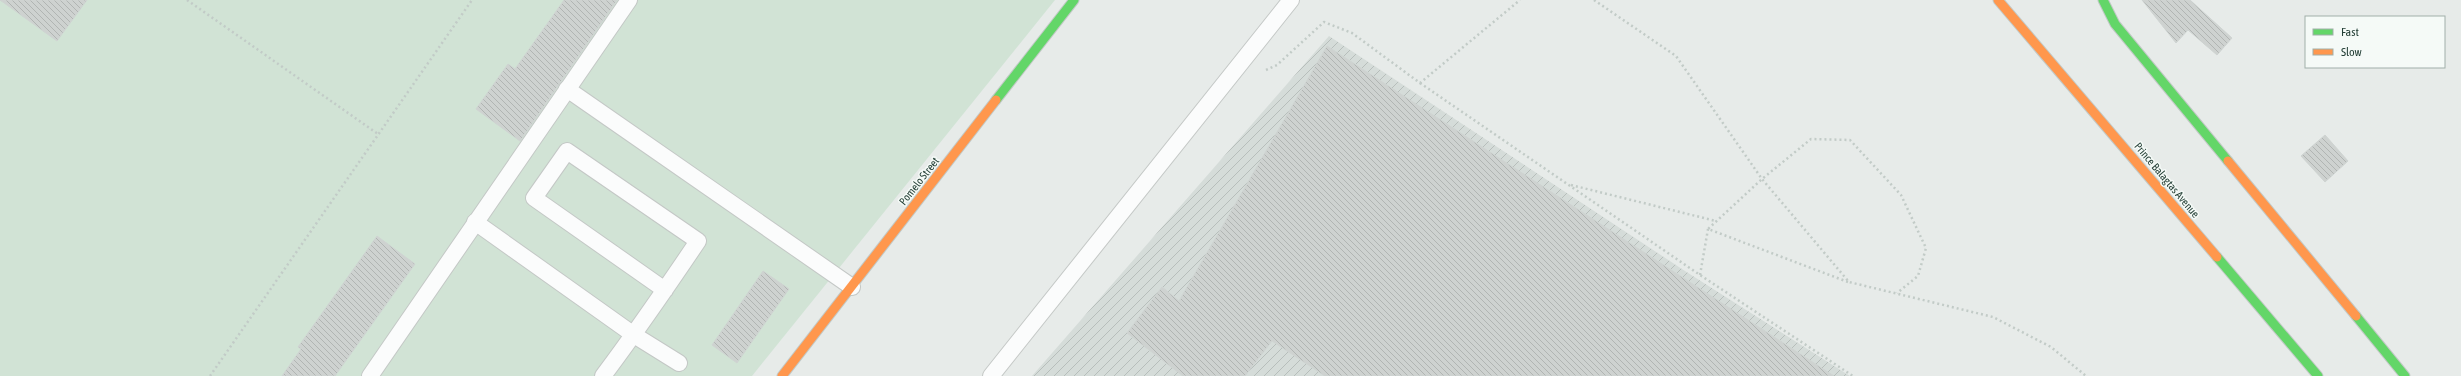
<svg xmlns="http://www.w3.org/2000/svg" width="2461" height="376" viewBox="0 0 2461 376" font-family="'Asap Condensed',sans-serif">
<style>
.industrial{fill:url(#industrial-furrows)}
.pitch{fill:#d1e3d5}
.building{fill:url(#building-back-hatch);stroke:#cfd4d2}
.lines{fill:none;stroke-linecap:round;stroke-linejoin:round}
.lane-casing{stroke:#c4c8c6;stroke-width:18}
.fast-casing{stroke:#c2c9c6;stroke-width:11}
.slow-casing{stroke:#c2c9c6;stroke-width:11}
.path{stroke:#c2cbc7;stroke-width:2.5;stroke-dasharray:2 3;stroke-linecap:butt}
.lane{stroke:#fbfcfc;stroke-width:16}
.fast{stroke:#63d668;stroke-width:9}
.slow{stroke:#ff974d;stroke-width:9}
.labels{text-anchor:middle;stroke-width:3;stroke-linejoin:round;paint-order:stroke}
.street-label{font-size:11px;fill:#243f36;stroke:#f5faf7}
</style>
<defs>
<pattern id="industrial-furrows" width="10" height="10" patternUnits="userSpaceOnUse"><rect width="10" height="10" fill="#d5dcd9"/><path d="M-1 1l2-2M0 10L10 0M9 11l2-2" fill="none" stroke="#b7bebb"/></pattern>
<pattern id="building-back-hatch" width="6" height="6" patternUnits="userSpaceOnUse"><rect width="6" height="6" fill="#ced2d0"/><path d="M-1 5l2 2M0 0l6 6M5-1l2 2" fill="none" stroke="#b1b5b3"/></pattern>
</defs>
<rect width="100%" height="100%" fill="#e7ebe9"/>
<path class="industrial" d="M 1329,36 L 1685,271 L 1850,376 L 1032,376 Z"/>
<path class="pitch" d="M 0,0 L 1055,0 L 752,376 L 0,376 Z"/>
<g class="building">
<path d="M 0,0 L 87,0 L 57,41 Z"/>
<path d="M 564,0 L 617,0 L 520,141 L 476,109 L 508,64 L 515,69 Z"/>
<path d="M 2142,0 L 2190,0 L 2232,38 L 2217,55 L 2188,30 L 2176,43 Z"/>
<path d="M 1327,46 L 1834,376 L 1325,376 L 1272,341 L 1245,376 L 1183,376 L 1127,333 L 1162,287 L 1179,301 Z"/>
<path d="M 2325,135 L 2348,161 L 2325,182 L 2301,156 Z"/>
<path d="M 377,236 L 415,264 L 335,376 L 282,376 L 301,349 L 298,347 Z"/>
<path d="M 763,271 L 789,289 L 737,363 L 712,345 Z"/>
</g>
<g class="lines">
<defs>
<g id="lane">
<path d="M 567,89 L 852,287"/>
<path d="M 475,222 L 634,335 L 679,363"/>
<path d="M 370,376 L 629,0"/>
<path d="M 603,376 C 636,332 667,287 698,241 L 567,151 L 534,198 L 665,290"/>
<path d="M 991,376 L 1291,0"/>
</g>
<g id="fast">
<path d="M 2103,0 L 2115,24 L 2228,161"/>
<path d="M 996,100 L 1074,0"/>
<path d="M 2217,257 L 2318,376"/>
<path d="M 2356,316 L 2405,376"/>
</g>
<g id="slow">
<path d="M 1998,0 L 2217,257"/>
<path d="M 2228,161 L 2356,316"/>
<path d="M 782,376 L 996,100"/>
</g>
</defs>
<use href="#lane" class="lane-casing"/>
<use href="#fast" class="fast-casing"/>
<use href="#slow" class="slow-casing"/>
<g class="path">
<path d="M 187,0 L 378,134"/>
<path d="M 1594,0 L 1676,56 L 1762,179 L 1849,282 L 1993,317 L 2051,347 L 2086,376"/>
<path d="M 1266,70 L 1277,65 L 1324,22 L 1352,33 L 1420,83 L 1520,0"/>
<path d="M 1420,83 L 1700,275 L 1853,376"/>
<path d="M 1571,185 L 1716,221"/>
<path d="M 1700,275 L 1708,229"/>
<path d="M 1848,282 L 1708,229 L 1762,179 L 1811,139 L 1850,140 L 1901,195 L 1926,248 L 1918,276 L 1897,293"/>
<path d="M 210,376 L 472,0"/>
</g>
<use href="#lane" class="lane"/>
<use href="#fast" class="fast"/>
<use href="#slow" class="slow"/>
</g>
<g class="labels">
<g class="street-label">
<text transform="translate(2167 180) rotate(50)" y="4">Prince Balagtas Avenue</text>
<text transform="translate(919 181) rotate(-52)" y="4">Pomelo Street</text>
</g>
</g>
<rect x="2305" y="16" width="140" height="52" fill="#f5faf7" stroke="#a1afaa"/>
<rect x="2313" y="29" width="20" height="6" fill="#63d668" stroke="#a1afaa"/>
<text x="2341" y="36" font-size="12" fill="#243f36">Fast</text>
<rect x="2313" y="49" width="20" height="6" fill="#ff974d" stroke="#a1afaa"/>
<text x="2341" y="56" font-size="12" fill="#243f36">Slow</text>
</svg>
